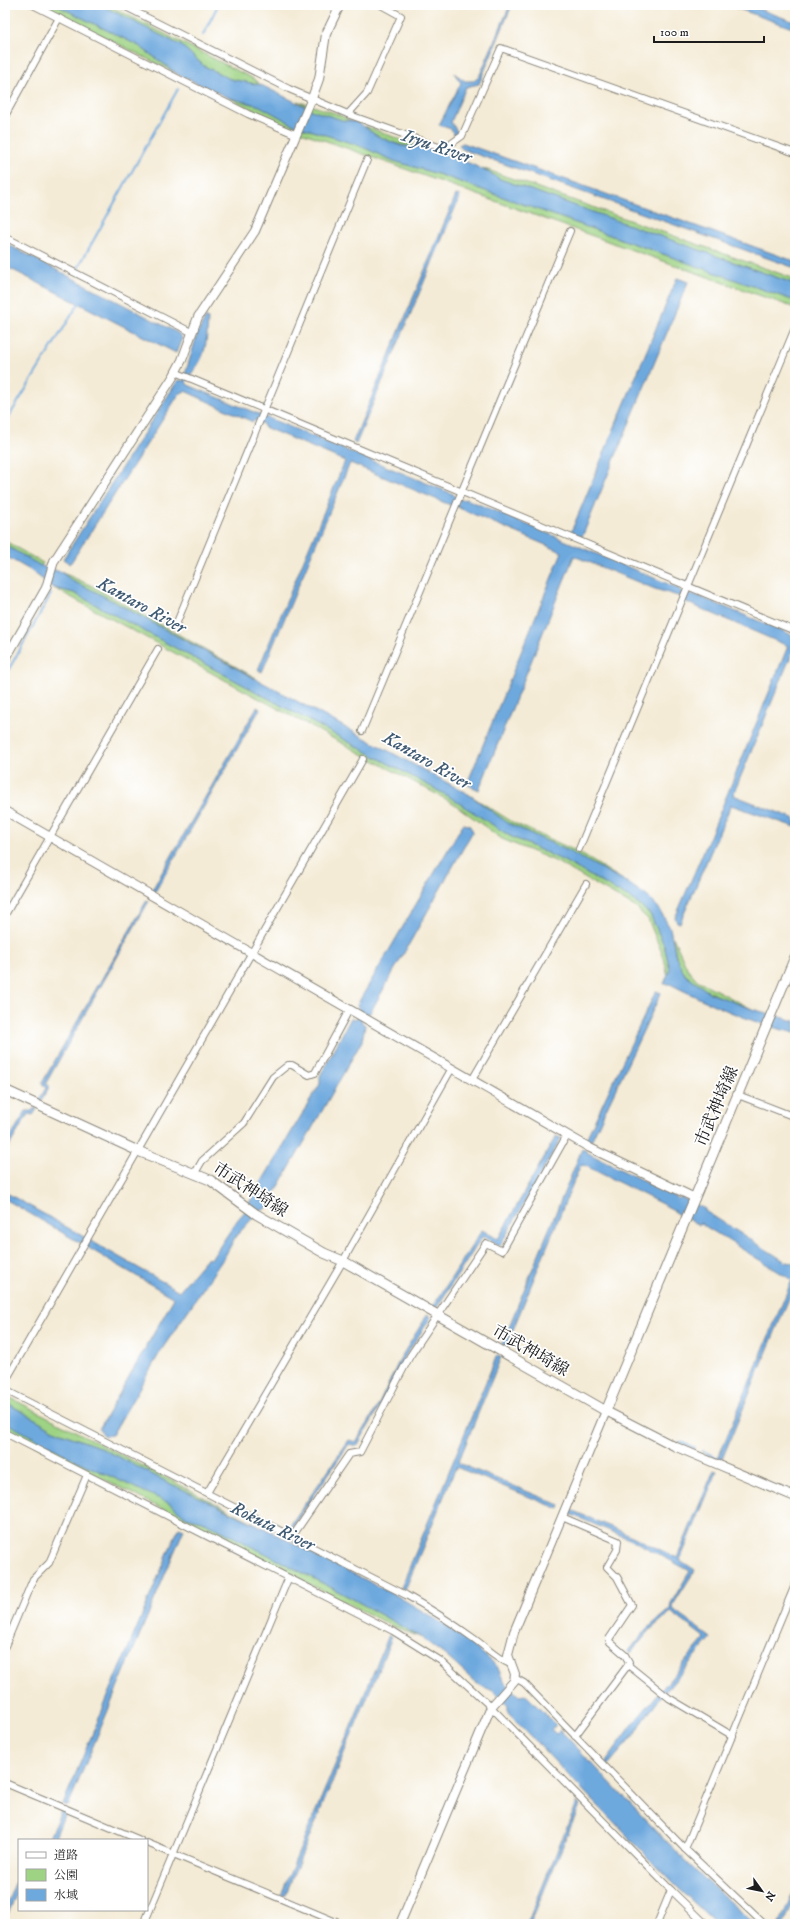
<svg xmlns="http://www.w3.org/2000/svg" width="800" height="1929" viewBox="0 0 800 1929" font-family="'IM FELL DW Pica','Noto Serif JP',serif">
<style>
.green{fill:#9ed384;stroke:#5d7850}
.water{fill:#6ea9de;stroke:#45627d}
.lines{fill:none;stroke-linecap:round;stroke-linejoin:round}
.stream{stroke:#6ea9de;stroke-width:2}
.minor-casing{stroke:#888479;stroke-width:8}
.tertiary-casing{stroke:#888479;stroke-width:10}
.secondary-casing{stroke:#888479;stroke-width:11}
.minor{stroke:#fff;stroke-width:6}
.tertiary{stroke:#fff;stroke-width:8}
.secondary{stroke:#fff;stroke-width:9}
.labels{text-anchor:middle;stroke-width:3.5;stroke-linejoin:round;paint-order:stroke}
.street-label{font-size:17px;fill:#1c1c1c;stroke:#fff}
.water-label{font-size:18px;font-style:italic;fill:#415b73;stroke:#fff}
</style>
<rect width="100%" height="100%" fill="#fff"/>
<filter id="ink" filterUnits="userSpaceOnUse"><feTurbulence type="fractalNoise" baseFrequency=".025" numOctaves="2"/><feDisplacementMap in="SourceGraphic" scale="8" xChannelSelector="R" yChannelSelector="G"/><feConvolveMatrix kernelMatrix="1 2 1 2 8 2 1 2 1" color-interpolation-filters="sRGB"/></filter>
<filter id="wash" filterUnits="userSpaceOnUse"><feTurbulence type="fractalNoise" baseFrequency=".012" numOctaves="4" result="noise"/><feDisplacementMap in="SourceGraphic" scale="16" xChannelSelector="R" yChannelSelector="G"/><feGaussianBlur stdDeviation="0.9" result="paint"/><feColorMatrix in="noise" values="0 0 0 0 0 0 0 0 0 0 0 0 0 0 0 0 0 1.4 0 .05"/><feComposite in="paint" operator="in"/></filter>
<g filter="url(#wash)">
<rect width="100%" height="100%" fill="#f4ebd6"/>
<g class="green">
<path d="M 42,5 L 56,5 L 139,46 L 179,75 Z"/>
<path d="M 101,5 L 108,5 L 252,78 L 261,85 L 230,79 L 204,66 L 182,46 Z"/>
<path d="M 227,97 L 260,106 L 294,125 L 358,145 L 394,161 L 441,175 L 795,301 L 795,308 L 290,128 Z"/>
<path d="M 297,101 L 335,113 L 350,120 L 345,121 L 314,111 Z"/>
<path d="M 365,126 L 420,147 C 400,146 380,141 365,126 Z"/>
<path d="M 482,168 L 795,279 L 795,284 L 500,179 Z"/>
<path d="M 5,541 L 43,563 L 41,566 L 5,545 Z"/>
<path d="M 61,572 L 92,586 L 256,678 L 94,591 L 74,582 Z"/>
<path d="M 54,588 L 74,593 L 448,796 L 510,836 L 564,861 L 633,900 L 650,914 L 664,945 L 670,970 L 668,977 L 664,958 L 648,919 L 635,907 L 555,861 L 502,839 L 453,803 Z"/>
<path d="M 468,794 L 514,823 L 576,851 L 628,883 L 568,851 L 508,823 Z"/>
<path d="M 673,937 L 687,968 L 697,980 L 752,1009 C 730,1000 703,993 686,975 C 676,965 675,949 673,937 Z"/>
<path d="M 5,1395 L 258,1525 L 169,1483 L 99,1447 L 58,1432 L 5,1402 Z"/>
<path d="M 5,1421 L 79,1462 L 170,1503 L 186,1517 L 205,1522 L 353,1599 L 422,1638 L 392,1626 L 5,1429 Z"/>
</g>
<g class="water">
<path d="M 56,5 L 101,5 L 182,46 L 204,66 L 230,79 L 261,85 L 314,111 L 345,121 C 360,118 367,132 380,137 C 387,140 395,144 402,146 C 408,147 415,146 421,147 C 447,153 477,165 500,179 L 795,284 L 795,301 L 441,175 L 394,161 L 358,145 L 294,125 L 260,106 L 227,97 L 179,75 L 139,46 Z"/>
<path d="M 510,5 L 512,5 L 479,84 L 466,87 L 451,122 L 458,133 L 455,136 L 451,129 L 439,125 L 461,83 L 454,73 L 465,81 L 474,81 L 479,77 Z"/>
<path d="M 728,5 L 748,5 L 795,22 L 795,29 Z"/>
<path d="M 463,143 L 794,261 L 795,258 L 795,268 L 462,149 L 459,145 Z"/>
<path d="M 456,195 L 460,196 L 356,444 L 353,442 Z"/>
<path d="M 5,243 L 178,333 L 182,338 L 176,353 L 5,266 Z"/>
<path d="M 677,278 L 688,282 L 582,537 L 571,532 Z"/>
<path d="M 206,317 L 208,319 C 207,334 207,350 199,363 C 195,370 190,374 186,382 L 188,385 L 453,494 L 455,497 L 462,500 L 466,499 L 678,588 C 681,593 687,596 693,594 L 795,636 L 795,646 L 733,795 L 795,819 L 795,827 L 731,805 L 680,923 L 677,922 L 675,918 L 711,834 L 788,646 L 688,603 L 678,596 L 655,589 L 574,556 L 479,790 L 467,784 L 562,552 L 459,508 L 459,507 L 450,505 L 350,463 L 262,672 L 258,670 L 345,461 L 264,427 L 263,424 L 255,420 L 253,422 L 185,391 L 179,394 L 70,564 L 63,559 L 178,380 L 183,381 L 198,332 Z"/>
<path d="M 5,545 L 41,566 L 61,572 L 74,582 L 94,591 L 468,794 L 508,823 L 568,851 L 628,883 L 648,897 L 658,907 L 670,928 L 676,957 L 685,975 L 710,993 L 752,1009 L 795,1021 L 795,1033 C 751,1023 710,1004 670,984 L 664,984 L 670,969 L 664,945 L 650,914 L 633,900 L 564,861 L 510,836 L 448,796 L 74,593 L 54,588 L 30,570 L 5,556 Z"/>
<path d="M 257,707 L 260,709 L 155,892 L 152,890 Z"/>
<path d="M 463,824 L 469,825 L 473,831 L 370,1013 L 365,1014 L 361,1021 L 365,1025 L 362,1041 L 266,1209 L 257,1211 L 251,1220 L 236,1236 L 225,1256 L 162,1349 L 112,1435 L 104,1436 L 99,1429 L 174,1298 L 5,1199 L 5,1192 L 179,1291 L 206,1259 L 212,1258 L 238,1219 L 250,1206 L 249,1203 L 320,1084 L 320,1076 L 351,1018 L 356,1019 L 360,1011 L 357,1005 Z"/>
<path d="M 147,900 L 149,901 L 46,1083 L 49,1087 L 41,1102 L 38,1101 L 46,1088 L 42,1083 Z"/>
<path d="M 656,991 L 661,993 L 591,1141 L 586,1139 Z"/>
<path d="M 34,1108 L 37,1109 L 33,1115 L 28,1114 L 5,1153 L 5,1146 L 26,1111 L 32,1111 Z"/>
<path d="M 556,1136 L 561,1138 L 500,1246 L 483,1236 L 435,1310 L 432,1308 L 482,1230 L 498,1239 Z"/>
<path d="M 582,1149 L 586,1150 L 586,1152 L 679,1199 L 681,1197 L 705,1209 L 705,1211 L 786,1262 L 794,1263 L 795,1261 L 795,1284 L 722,1459 L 718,1458 L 792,1280 L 700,1223 L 699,1225 L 674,1212 L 674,1210 L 584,1165 L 580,1166 L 505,1349 L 501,1346 Z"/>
<path d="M 427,1315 L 431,1317 L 403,1360 L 379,1408 L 357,1446 L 349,1444 L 290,1531 L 287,1530 L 349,1440 L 356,1442 L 378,1406 L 400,1359 Z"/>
<path d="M 497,1355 L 501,1357 L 458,1463 L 560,1505 L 559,1509 L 456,1467 L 405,1590 L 401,1588 Z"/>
<path d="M 5,1402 L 58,1432 L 99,1447 L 169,1483 L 258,1525 L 399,1597 L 442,1623 L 474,1646 L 497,1666 L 503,1680 L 519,1696 L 526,1695 L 556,1725 L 551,1729 L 556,1734 L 560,1730 C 624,1796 685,1865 755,1924 L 717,1924 L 675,1885 L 508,1713 L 508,1706 L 494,1692 L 476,1683 L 446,1656 L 422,1638 L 353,1599 L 205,1522 L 186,1517 L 169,1503 L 79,1462 L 12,1426 L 5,1421 Z"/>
<path d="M 714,1470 L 717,1471 L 680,1560 L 695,1570 L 673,1605 L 673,1609 L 711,1638 L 661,1697 L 644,1719 L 636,1733 L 608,1765 L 606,1761 L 636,1720 L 705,1638 L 671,1612 L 650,1630 L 630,1654 L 628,1652 L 648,1628 L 670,1609 L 671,1603 L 690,1571 L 634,1541 L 570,1514 L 571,1510 L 632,1536 L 677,1558 Z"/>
<path d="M 179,1527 L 184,1529 L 68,1806 L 63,1804 Z"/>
<path d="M 389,1635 L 392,1637 L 285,1896 L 281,1895 Z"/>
<path d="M 577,1803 L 580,1805 L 530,1924 L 527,1924 Z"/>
<path d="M 61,1811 L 65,1813 L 54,1840 L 48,1840 Z"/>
<path d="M 16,1881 L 19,1882 L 19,1888 L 5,1921 L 13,1924 L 5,1924 L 5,1908 Z"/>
<path d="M 795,1888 L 795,1898 L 784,1924 L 780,1924 Z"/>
</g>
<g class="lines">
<g class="stream">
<path d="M 203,35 L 218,5"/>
<path d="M 78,268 L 178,89"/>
<path d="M 5,423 L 79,303"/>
<path d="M 5,676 L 51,594"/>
<path d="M 680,1442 L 695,1448"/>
<path d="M 702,1451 L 718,1458"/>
</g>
</g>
</g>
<g filter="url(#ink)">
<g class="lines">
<defs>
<g id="minor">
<path d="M 33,5 L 248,114 L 297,135"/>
<path d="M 122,5 L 289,89 L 350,115 L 447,150 L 452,143 L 462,136 L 501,48 L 795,153"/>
<path d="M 348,114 L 367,93 L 401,16 L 381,5"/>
<path d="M 5,116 L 59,18"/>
<path d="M 5,237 L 191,332"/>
<path d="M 175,372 L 795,631"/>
<path d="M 175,627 L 367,160"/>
<path d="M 362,731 L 570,231"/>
<path d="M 579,849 L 795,328"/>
<path d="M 5,915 L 158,649"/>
<path d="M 472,1080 L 586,884"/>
<path d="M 738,1095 L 795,1117"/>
<path d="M 195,1173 L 202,1161 L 244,1123 L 273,1077 L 288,1065 L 292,1065 L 309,1075 L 315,1073 L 349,1010"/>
<path d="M 5,1382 L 363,759"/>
<path d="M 5,1390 L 406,1595 C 429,1608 451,1622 473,1638 C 486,1647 496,1658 510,1664"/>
<path d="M 5,1433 L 393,1631 L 441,1661 L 491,1707 L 671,1890 L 706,1924"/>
<path d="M 207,1493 L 343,1261 L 452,1068"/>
<path d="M 562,1517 L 618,1541 L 617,1550 L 607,1567 L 617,1577 L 632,1605 L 609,1639 L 610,1642 L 625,1655 L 629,1662 L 628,1665 L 575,1736"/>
<path d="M 292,1537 L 349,1454 L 360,1452 L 410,1356 L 486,1243 L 502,1251 L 567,1135"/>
<path d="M 5,1646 L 33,1579 L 49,1563 L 87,1475"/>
<path d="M 628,1665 L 669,1698 L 733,1736"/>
<path d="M 515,1678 L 524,1683 L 685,1849 L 764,1924"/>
<path d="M 5,1783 L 140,1840"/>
<path d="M 147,1843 L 341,1924"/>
<path d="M 685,1849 L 795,1585"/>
<path d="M 144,1924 L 288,1579"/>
<path d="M 657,1924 L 671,1890"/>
</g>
<g id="tertiary">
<path d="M 5,660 L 46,588 L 54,561 L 173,377 L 182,360 L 198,317 L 255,231 L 312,98 L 319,79 L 326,34 L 340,5"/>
<path d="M 5,811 L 590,1148 L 695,1198"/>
<path d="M 400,1924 L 491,1707 L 514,1681 L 515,1674 L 508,1655 L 514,1632 L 606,1411 L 674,1446 L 795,1497"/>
</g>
<path id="secondary" d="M 5,1090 L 138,1151 L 210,1180 L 256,1214 L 324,1253 L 343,1261 L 606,1411 L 795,957"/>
</defs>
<use href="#minor" class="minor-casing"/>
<use href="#tertiary" class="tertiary-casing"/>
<use href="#secondary" class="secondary-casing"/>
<use href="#minor" class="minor"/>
<use href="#tertiary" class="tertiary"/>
<use href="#secondary" class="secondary"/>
</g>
</g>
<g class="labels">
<g class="street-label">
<text transform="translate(716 1106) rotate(-67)" y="6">市武神埼線</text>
<text transform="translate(251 1189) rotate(33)" y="6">市武神埼線</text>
<text transform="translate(531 1350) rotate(30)" y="6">市武神埼線</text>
</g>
<g class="water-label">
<text transform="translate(437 146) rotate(19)" y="6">Iryu River</text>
<text transform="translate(142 605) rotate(29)" y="6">Kantaro River</text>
<text transform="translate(427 760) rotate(30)" y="6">Kantaro River</text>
<text transform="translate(273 1526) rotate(26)" y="6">Rokuta River</text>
</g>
</g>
<rect width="800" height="1929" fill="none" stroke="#fff" stroke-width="20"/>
<rect x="18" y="1839" width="130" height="72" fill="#ffffff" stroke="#a4a4a4"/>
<rect x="26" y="1852" width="20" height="6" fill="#ffffff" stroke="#a4a4a4"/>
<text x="54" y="1859" font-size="12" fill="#1c1c1c">道路</text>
<rect x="26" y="1869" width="20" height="12" fill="#9ed384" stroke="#a4a4a4"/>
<text x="54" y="1879" font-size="12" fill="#1c1c1c">公園</text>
<rect x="26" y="1889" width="20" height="12" fill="#6ea9de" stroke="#a4a4a4"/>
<text x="54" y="1899" font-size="12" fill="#1c1c1c">水域</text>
<g transform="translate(762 1891) rotate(123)" stroke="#ffffff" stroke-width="3" paint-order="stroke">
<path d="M0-3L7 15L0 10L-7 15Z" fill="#1c1c1c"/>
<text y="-6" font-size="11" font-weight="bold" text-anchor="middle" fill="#1c1c1c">N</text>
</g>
<path d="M654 36v6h110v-6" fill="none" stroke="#1c1c1c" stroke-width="2"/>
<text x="660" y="36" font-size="12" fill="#1c1c1c" stroke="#ffffff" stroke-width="3" paint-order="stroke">100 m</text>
</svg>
